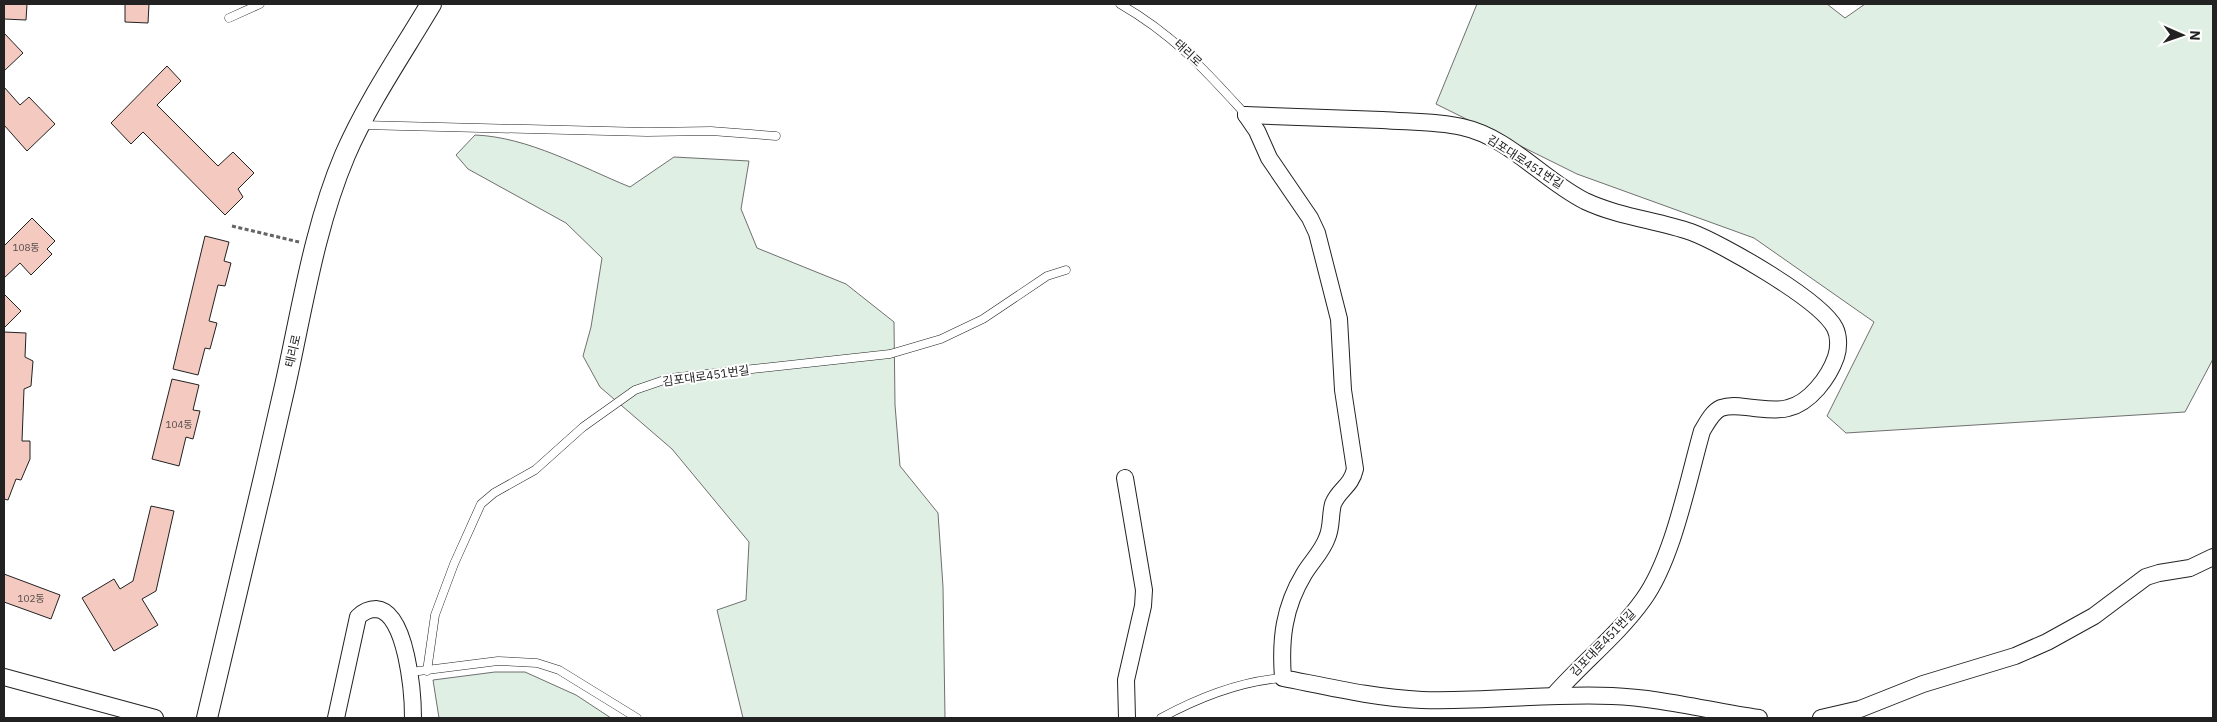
<svg xmlns="http://www.w3.org/2000/svg" width="2217" height="722" viewBox="0 0 2217 722" font-family="'IBM Plex Sans','Noto Sans KR',sans-serif">
<style>
.green{fill:#e0efe3;stroke:#6f6f6f}
.building{fill:#f3c9c0;stroke:#222}
.lines{fill:none;stroke-linecap:round;stroke-linejoin:round}
.service-casing{stroke:#222;stroke-width:9}
.minor-casing{stroke:#222;stroke-width:18}
.tertiary-casing{stroke:#222;stroke-width:22}
.path{stroke:#646464;stroke-width:3;stroke-dasharray:4 2.5;stroke-linecap:butt}
.service{stroke:#fff;stroke-width:8}
.minor{stroke:#fff;stroke-width:16}
.tertiary{stroke:#fff;stroke-width:20}
.labels{text-anchor:middle;stroke-width:4;stroke-linejoin:round;paint-order:stroke}
.number-label{font-size:10px;fill:#564c4a}
.street-label{font-size:12px;fill:#222;stroke:#fff}
</style>
<rect width="100%" height="100%" fill="#fff"/>
<g class="green">
<path d="M 1477,4 L 1827,4 L 1845,18 L 1865,4 L 2213,4 L 2213,359 L 2185,412 L 1846,433 L 1827,416 L 1874,322 L 1754,238 L 1577,174 L 1436,104 Z"/>
<path d="M 475,135 C 528,137 581,167 630,187 L 674,157 L 749,161 L 741,209 L 757,248 L 846,284 L 894,322 L 895,405 L 900,466 L 938,513 L 943,587 L 945,718 L 743,718 L 717,610 L 746,600 L 749,542 L 672,449 L 600,387 L 583,356 L 591,327 L 602,258 L 566,223 L 468,169 L 456,155 Z"/>
<path d="M 495,672 L 525,672 L 576,695 L 611,718 L 439,718 L 433,680 Z"/>
</g>
<g class="building">
<path d="M 4,4 L 27,4 L 26,20 L 4,19 Z"/>
<path d="M 125,4 L 149,4 L 148,23 L 125,22 Z"/>
<path d="M 4,33 L 23,53 L 4,71 Z"/>
<path d="M 167,66 L 181,81 L 157,105 L 218,166 L 233,152 L 254,173 L 238,189 L 243,197 L 225,215 L 143,132 L 131,144 L 111,123 Z"/>
<path d="M 4,87 L 20,105 L 29,97 L 55,124 L 27,151 L 4,125 Z"/>
<path d="M 32,218 L 55,241 L 47,249 L 52,254 L 31,275 L 20,263 L 4,278 L 4,246 Z"/>
<path d="M 205,236 L 229,242 L 224,261 L 231,263 L 225,286 L 218,285 L 209,321 L 217,323 L 210,349 L 205,348 L 198,375 L 173,369 Z"/>
<path d="M 4,294 L 21,311 L 4,328 Z"/>
<path d="M 4,332 L 26,333 L 25,357 L 33,361 L 31,386 L 24,389 L 22,441 L 30,441 L 30,459 L 21,480 L 16,479 L 8,500 L 4,499 Z"/>
<path d="M 172,379 L 199,385 L 193,410 L 200,411 L 193,439 L 186,437 L 179,466 L 152,459 Z"/>
<path d="M 151,506 L 174,511 L 156,591 L 142,599 L 158,625 L 114,651 L 82,598 L 114,579 L 120,589 L 133,581 Z"/>
<path d="M 4,574 L 60,595 L 51,619 L 4,602 Z"/>
</g>
<g class="lines">
<defs>
<g id="service">
<path d="M 1120,4 C 1174,35 1205,70 1246,115"/>
<path d="M 229,18 L 260,4"/>
<path d="M 362,125 L 647,132 L 711,131 L 776,136"/>
<path d="M 427,671 L 435,615 L 454,564 L 481,504 L 494,493 L 535,470 L 583,427 L 635,390 L 670,378 L 890,354 L 941,339 L 983,319 L 1047,276 L 1066,270"/>
<path d="M 411,672 L 498,661 L 537,663 L 559,670 L 637,718"/>
<path d="M 1161,718 C 1198,698 1241,681 1283,678"/>
</g>
<g id="minor">
<path d="M 1246,115 C 1291,117 1336,118 1382,120 C 1408,122 1436,121 1462,127 C 1509,137 1543,180 1585,201 C 1619,217 1656,220 1691,232 C 1721,243 1821,300 1835,328 C 1839,336 1839,348 1836,357 C 1829,377 1810,403 1788,408 C 1778,411 1765,409 1754,408 C 1743,407 1732,404 1721,408 C 1712,412 1707,423 1702,431 C 1688,480 1673,559 1643,600 C 1618,635 1583,662 1554,695"/>
<path d="M 1246,115 L 1257,131 L 1269,158 L 1310,218 L 1317,233 L 1339,319 L 1343,390 L 1355,469 C 1351,487 1339,489 1333,504 C 1330,515 1332,527 1327,538 C 1322,552 1311,562 1304,574 C 1284,607 1280,639 1283,678 C 1329,687 1375,698 1422,700 C 1486,702 1549,693 1612,696 C 1662,698 1710,711 1759,718"/>
<path d="M 1125,478 L 1144,590 L 1143,606 L 1126,680 L 1127,718"/>
<path d="M 4,677 L 155,718"/>
<path d="M 336,718 L 358,617 C 363,612 368,609 376,609 C 407,611 413,695 413,718"/>
<path d="M 1821,718 L 1860,709 L 1923,684 L 2015,656 L 2047,642 L 2094,616 L 2146,577 L 2159,573 L 2190,568 L 2213,557"/>
</g>
<path id="tertiary" d="M 207,718 C 233,608 260,497 285,386 C 302,310 314,228 345,155 C 368,102 402,53 431,4"/>
</defs>
<use href="#service" class="service-casing"/>
<use href="#minor" class="minor-casing"/>
<use href="#tertiary" class="tertiary-casing"/>
<path class="path" d="M 232,226 L 299,242"/>
<use href="#service" class="service"/>
<use href="#minor" class="minor"/>
<use href="#tertiary" class="tertiary"/>
</g>
<g class="labels">
<g class="number-label">
<text x="26" y="251">108동</text>
<text x="179" y="428">104동</text>
<text x="31" y="602">102동</text>
</g>
<g class="street-label">
<text transform="translate(1188 53) rotate(43)" y="4">태리로</text>
<text transform="translate(1525 162) rotate(33)" y="4">김포대로451번길</text>
<text transform="translate(293 351) rotate(-77)" y="4">태리로</text>
<text transform="translate(706 376) rotate(-8)" y="4">김포대로451번길</text>
<text transform="translate(1603 643) rotate(-46)" y="4">김포대로451번길</text>
</g>
</g>
<rect width="2217" height="722" fill="none" stroke="#222222" stroke-width="10"/>
<g transform="translate(2182 35) rotate(92)" stroke="#ffffff" stroke-width="4" paint-order="stroke">
<path d="M0-4L9 19L0 12L-9 19Z" fill="#222222"/>
<text y="-8" font-size="14" font-weight="bold" text-anchor="middle" fill="#222222">N</text>
</g>
</svg>
